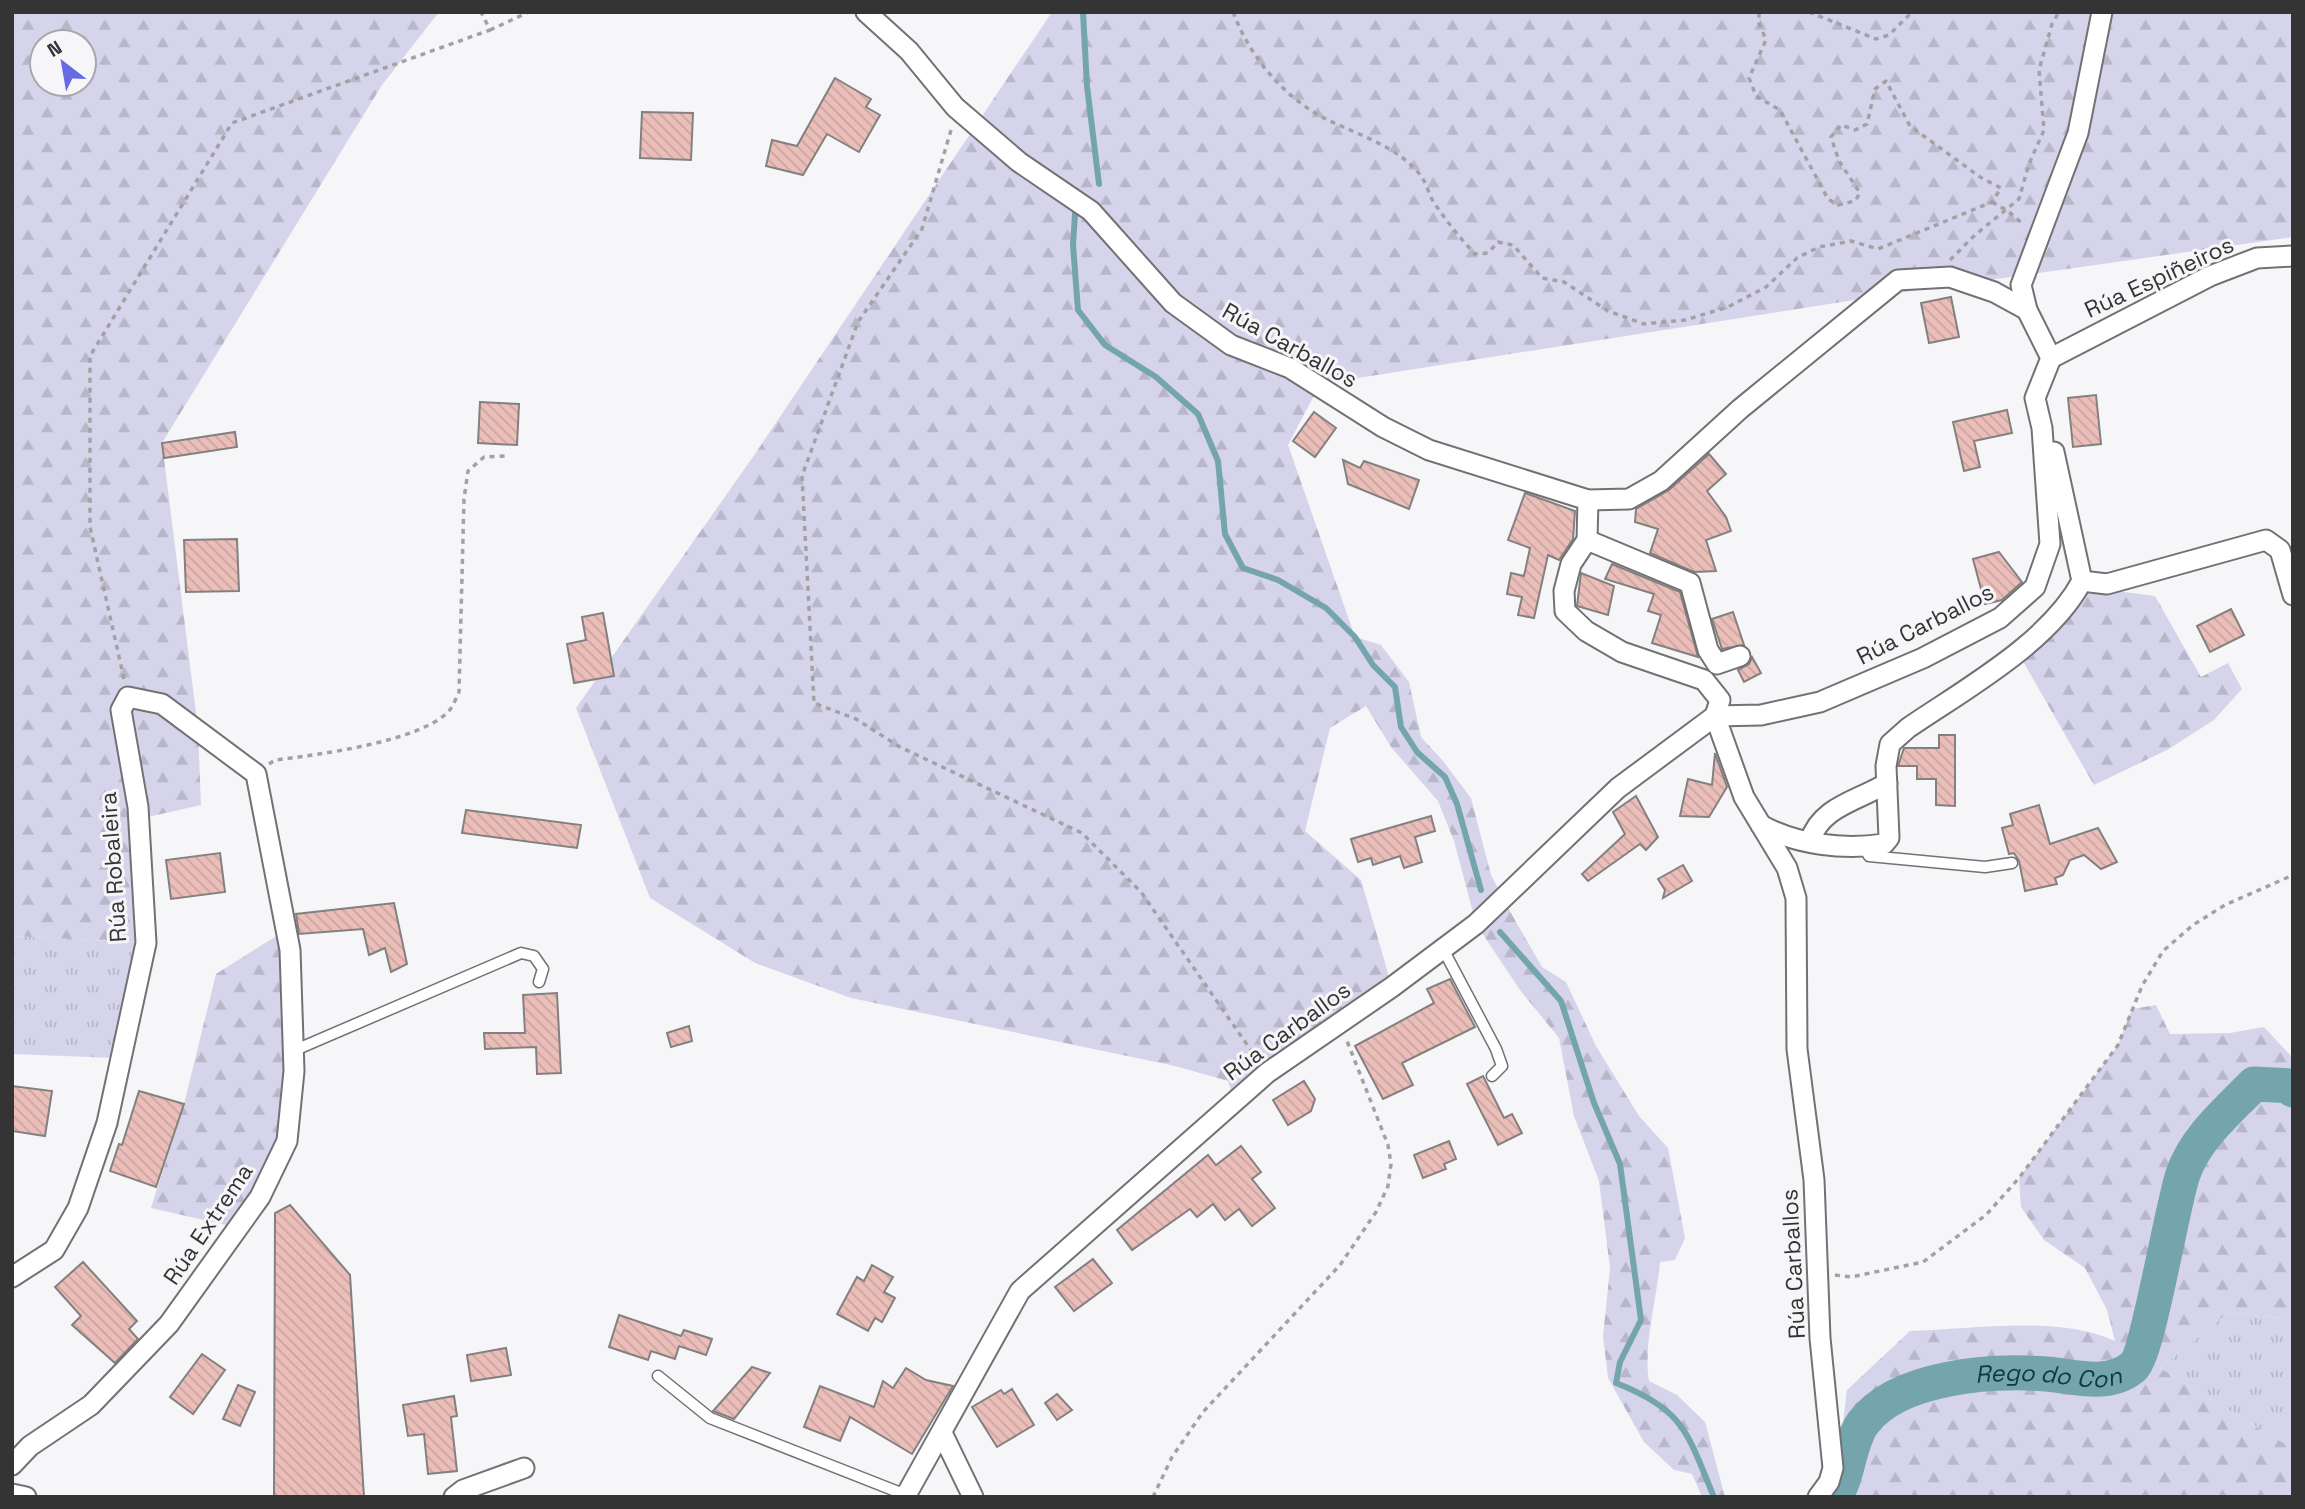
<svg xmlns="http://www.w3.org/2000/svg" width="2305" height="1509" viewBox="0 0 2305 1509" font-family="'Space Grotesk',sans-serif">
<style>
.grass{fill:url(#grass-tufts)}
.forest{fill:url(#forest-firs);fill-rule:evenodd}
.lines{fill:none;stroke-linecap:round;stroke-linejoin:round}
.stream{stroke:#74a5ac;stroke-width:6}
.river{stroke:#74a5ac;stroke-width:35}
.building{fill:url(#building-back-hatch);stroke:#848080;stroke-width:2}
.lane-casing{stroke:#727275;stroke-width:13}
.street-casing{stroke:#727275;stroke-width:23}
.path{stroke:#a2a2a5;stroke-width:3.5;stroke-dasharray:5 5;stroke-linecap:butt}
.lane{stroke:#fff;stroke-width:10}
.street{stroke:#fff;stroke-width:19}
.labels{text-anchor:middle;stroke-width:6;stroke-linejoin:round;paint-order:stroke}
.street-label{font-size:23px;fill:#343435;stroke:#f6f6f9}
.water-label{font-size:24px;font-style:italic;fill:#0c3b42;stroke:#f6f6f9}
</style>
<defs>
<pattern id="grass-tufts" width="24" height="20" patternUnits="userSpaceOnUse" patternTransform="scale(1.75)"><rect width="24" height="20" fill="#d6d4eb"/><path d="M3 7l-1-3M5 7V3M7 7l1-3M15 17l-1-3M17 17v-4M19 17l1-3" fill="none" stroke="#b8b7ca"/></pattern>
<pattern id="forest-firs" width="22" height="20" patternUnits="userSpaceOnUse" patternTransform="scale(1.75)"><rect width="22" height="20" fill="#d6d4eb"/><path d="M5 1l3.5 6h-7zM16 11l3.5 6h-7z" fill="#b8b7ca"/></pattern>
<pattern id="building-back-hatch" width="6" height="6" patternUnits="userSpaceOnUse" patternTransform="scale(1.75)"><rect width="6" height="6" fill="#ebbeb9"/><path d="M-1 5l2 2M0 0l6 6M5-1l2 2" fill="none" stroke="#caa4a0"/></pattern>
</defs>
<rect width="100%" height="100%" fill="#f6f6f9"/>
<g class="grass">
<path d="M 12,936 L 146,943 L 116,1058 L 12,1054 Z"/>
<path d="M 2229,1312 L 2278,1318 L 2293,1327 L 2293,1449 L 2160,1368 Z"/>
</g>
<g class="forest">
<path d="M 12,12 L 439,12 L 382,85 L 162,443 L 198,729 L 201,805 L 139,819 L 146,943 L 12,936 ZM 42,42 L 84,42 L 84,84 L 42,84 Z"/>
<path d="M 1052,12 L 2293,12 L 2293,237 L 1905,292 L 1320,384 L 1288,445 L 1355,637 L 1381,645 L 1409,682 L 1421,737 L 1443,761 L 1471,798 L 1491,875 L 1511,913 L 1542,967 L 1566,982 L 1596,1046 L 1639,1116 L 1668,1148 L 1685,1238 L 1675,1260 L 1660,1262 C 1657,1299 1643,1345 1649,1381 L 1677,1395 L 1705,1422 L 1725,1497 L 1702,1497 L 1692,1474 L 1674,1470 L 1644,1442 L 1608,1378 L 1603,1336 L 1610,1268 L 1599,1181 L 1574,1116 L 1559,1038 L 1520,990 L 1476,924 L 1454,841 L 1438,801 L 1391,747 L 1366,706 L 1330,728 L 1305,831 L 1361,880 L 1392,987 L 1234,1100 L 1228,1081 L 1175,1066 L 851,998 L 755,963 L 650,898 L 576,708 L 755,454 Z"/>
<path d="M 2093,588 L 2155,596 L 2201,677 L 2228,663 L 2242,689 L 2214,720 L 2167,750 L 2094,785 L 2021,658 Z"/>
<path d="M 278,935 L 290,950 L 294,1059 L 270,1176 L 239,1228 L 151,1208 L 184,1104 L 216,974 Z"/>
<path d="M 2156,1005 L 2170,1034 L 2230,1033 L 2264,1027 L 2293,1058 L 2293,1327 L 2278,1318 L 2229,1312 L 2160,1368 L 2293,1449 L 2293,1497 L 1827,1497 L 1835,1487 L 1847,1390 L 1910,1331 C 1971,1329 2060,1315 2115,1341 L 2107,1310 L 2085,1268 L 2044,1240 L 2021,1207 L 2019,1178 L 2118,1045 L 2132,1009 Z"/>
</g>
<g class="lines">
<g class="stream">
<path d="M 1083,12 L 1087,86 L 1099,184"/>
<path d="M 1075,214 L 1073,245 L 1078,310 L 1105,345 L 1156,377 L 1198,414 L 1218,461 L 1225,534 L 1243,568 L 1278,580 L 1326,608 L 1355,637 L 1373,665 L 1395,687 L 1401,727 L 1417,752 L 1445,777 L 1457,804 L 1481,890"/>
<path d="M 1500,932 L 1561,1001 L 1594,1103 L 1620,1164 L 1641,1320 L 1620,1362 L 1616,1383 C 1685,1410 1687,1433 1714,1497"/>
</g>
<path class="river" id="s1" d="M 1835,1497 C 1849,1475 1849,1442 1863,1423 C 1898,1376 1992,1370 2046,1374 C 2074,1376 2108,1388 2133,1367 C 2148,1354 2172,1206 2183,1174 C 2196,1137 2228,1111 2254,1084 L 2291,1086 L 2293,1090"/>
</g>
<g class="building">
<path d="M 835,78 L 871,99 L 866,107 L 880,115 L 859,152 L 827,134 L 803,175 L 766,166 L 772,140 L 797,146 Z"/>
<path d="M 642,112 L 693,113 L 691,160 L 640,158 Z"/>
<path d="M 1951,297 L 1959,337 L 1929,343 L 1921,303 Z"/>
<path d="M 2096,395 L 2101,444 L 2073,447 L 2068,398 Z"/>
<path d="M 480,402 L 519,404 L 517,445 L 478,443 Z"/>
<path d="M 2007,410 L 2012,433 L 1974,441 L 1980,467 L 1964,471 L 1953,422 Z"/>
<path d="M 1314,412 L 1336,428 L 1315,457 L 1293,441 Z"/>
<path d="M 235,432 L 237,447 L 164,458 L 162,443 Z"/>
<path d="M 1709,454 L 1726,474 L 1707,491 L 1726,517 L 1731,531 L 1706,540 L 1716,571 L 1694,572 L 1650,553 L 1658,529 L 1635,522 L 1636,509 L 1669,490 Z"/>
<path d="M 1343,460 L 1360,468 L 1364,461 L 1419,480 L 1409,509 L 1348,484 Z"/>
<path d="M 1525,493 L 1575,511 L 1573,539 L 1559,560 L 1548,555 L 1534,618 L 1518,615 L 1522,597 L 1507,594 L 1511,573 L 1524,576 L 1530,548 L 1508,540 Z"/>
<path d="M 237,539 L 239,591 L 186,592 L 184,540 Z"/>
<path d="M 1999,552 L 2022,582 L 2002,600 L 1985,604 L 1973,559 Z"/>
<path d="M 1612,564 L 1680,592 L 1698,657 L 1652,643 L 1661,615 L 1648,611 L 1654,594 L 1605,579 Z"/>
<path d="M 1581,573 L 1614,586 L 1608,615 L 1577,606 Z"/>
<path d="M 2231,609 L 2244,635 L 2210,652 L 2197,626 Z"/>
<path d="M 1733,612 L 1744,645 L 1722,649 L 1712,619 Z"/>
<path d="M 603,613 L 614,676 L 574,683 L 567,644 L 586,640 L 582,617 Z"/>
<path d="M 1752,657 L 1761,673 L 1744,682 L 1738,670 L 1749,664 Z"/>
<path d="M 1939,735 L 1955,735 L 1955,806 L 1936,805 L 1936,779 L 1917,779 L 1917,766 L 1898,766 L 1904,748 L 1939,748 Z"/>
<path d="M 1715,753 L 1727,787 L 1709,817 L 1680,816 L 1688,779 L 1712,785 Z"/>
<path d="M 1636,796 L 1658,837 L 1646,850 L 1640,844 L 1588,881 L 1582,874 L 1625,834 L 1613,812 Z"/>
<path d="M 2039,805 L 2050,844 L 2098,828 L 2117,862 L 2101,869 L 2084,855 L 2070,860 L 2063,875 L 2055,878 L 2057,884 L 2025,891 L 2019,861 L 2014,853 L 2009,854 L 2002,828 L 2013,825 L 2010,814 Z"/>
<path d="M 466,810 L 581,825 L 577,848 L 462,833 Z"/>
<path d="M 1431,816 L 1435,831 L 1415,837 L 1422,862 L 1404,868 L 1400,856 L 1373,865 L 1371,858 L 1358,862 L 1351,839 Z"/>
<path d="M 220,853 L 225,892 L 171,899 L 166,860 Z"/>
<path d="M 1683,865 L 1692,881 L 1663,898 L 1665,890 L 1658,879 Z"/>
<path d="M 394,903 L 407,964 L 391,972 L 385,948 L 369,955 L 363,929 L 299,934 L 296,914 Z"/>
<path d="M 1450,979 L 1475,1027 L 1402,1063 L 1413,1085 L 1383,1099 L 1355,1046 L 1434,1003 L 1427,989 Z"/>
<path d="M 557,993 L 561,1073 L 537,1074 L 536,1047 L 485,1049 L 484,1033 L 525,1033 L 523,995 Z"/>
<path d="M 689,1026 L 692,1041 L 671,1047 L 667,1033 Z"/>
<path d="M 1483,1076 L 1504,1118 L 1512,1114 L 1522,1133 L 1498,1145 L 1467,1084 Z"/>
<path d="M 1304,1081 L 1315,1099 L 1311,1111 L 1288,1125 L 1273,1100 Z"/>
<path d="M 12,1086 L 52,1091 L 45,1136 L 12,1131 Z"/>
<path d="M 139,1091 L 184,1104 L 156,1187 L 110,1171 L 119,1144 L 122,1145 Z"/>
<path d="M 1449,1141 L 1456,1159 L 1444,1164 L 1446,1169 L 1423,1178 L 1414,1155 Z"/>
<path d="M 1241,1146 L 1261,1172 L 1252,1179 L 1275,1208 L 1252,1226 L 1239,1209 L 1225,1220 L 1213,1204 L 1197,1217 L 1190,1209 L 1132,1250 L 1117,1230 L 1208,1155 L 1216,1165 Z"/>
<path d="M 290,1205 L 350,1275 L 364,1497 L 274,1497 L 275,1213 Z"/>
<path d="M 1093,1259 L 1112,1283 L 1074,1311 L 1055,1287 Z"/>
<path d="M 83,1262 L 137,1321 L 129,1329 L 138,1339 L 115,1363 L 72,1325 L 81,1316 L 55,1287 Z"/>
<path d="M 872,1265 L 893,1277 L 884,1292 L 895,1298 L 882,1322 L 875,1318 L 868,1331 L 837,1314 L 857,1277 L 864,1281 Z"/>
<path d="M 619,1315 L 681,1336 L 684,1330 L 712,1339 L 706,1355 L 679,1346 L 675,1359 L 651,1351 L 648,1360 L 609,1347 Z"/>
<path d="M 506,1348 L 511,1375 L 471,1381 L 467,1355 Z"/>
<path d="M 202,1354 L 225,1370 L 193,1414 L 170,1397 Z"/>
<path d="M 752,1367 L 770,1373 L 734,1419 L 713,1411 Z"/>
<path d="M 906,1368 L 926,1380 L 953,1386 L 912,1454 L 850,1417 L 840,1441 L 804,1427 L 820,1386 L 874,1407 L 883,1381 L 893,1388 Z"/>
<path d="M 238,1385 L 255,1392 L 240,1426 L 223,1419 Z"/>
<path d="M 1012,1389 L 1034,1425 L 997,1447 L 972,1407 L 1001,1390 L 1004,1394 Z"/>
<path d="M 1057,1394 L 1072,1410 L 1057,1420 L 1045,1403 Z"/>
<path d="M 454,1396 L 457,1416 L 451,1417 L 457,1471 L 428,1474 L 424,1434 L 408,1436 L 403,1405 Z"/>
</g>
<g class="lines">
<defs>
<g id="lane">
<path d="M 1864,847 L 1869,856 L 1985,867 L 2012,863"/>
<path d="M 1443,949 L 1496,1049 L 1502,1066 L 1492,1076"/>
<path d="M 293,1051 L 521,953 L 534,956 L 543,969 L 539,982"/>
<path d="M 658,1376 L 710,1418 L 906,1495"/>
</g>
<g id="street">
<path d="M 866,12 L 909,51 L 955,107 L 1019,162 L 1091,211 L 1173,303 L 1231,345 L 1290,368 L 1383,427 L 1429,450 L 1588,500 L 1629,499 L 1661,481 L 1740,409 L 1898,280 L 1950,277 L 1994,292 L 2027,310"/>
<path d="M 2051,358 L 2210,276 L 2257,258 L 2293,256"/>
<path d="M 2054,452 L 2082,581 L 2107,584 L 2266,540 L 2280,550 L 2293,595"/>
<path d="M 1588,500 L 1587,540 L 1571,564 L 1564,591 L 1565,611 L 1586,631 L 1622,652 L 1704,680 L 1720,700 L 1715,716 L 1744,797 L 1787,868 L 1796,898 L 1797,1049 L 1814,1180 L 1820,1338 L 1833,1468 L 1829,1482 L 1818,1497"/>
<path d="M 1587,540 L 1690,583 L 1708,650 L 1717,664 L 1740,656"/>
<path d="M 1761,825 C 1797,845 1844,850 1884,844 L 1889,838 L 1886,766 L 1890,744 L 1908,728 C 1965,689 2049,643 2082,581"/>
<path d="M 1810,841 C 1821,806 1858,801 1887,783"/>
<path d="M 12,1277 L 54,1250 L 78,1208 L 107,1123 L 146,943 L 138,807 L 121,710 L 128,697 L 162,704 L 256,774 L 290,950 L 294,1071 L 287,1141 L 260,1197 L 169,1324 L 91,1405 L 30,1446 L 12,1465"/>
<path d="M 942,1433 L 973,1497"/>
<path d="M 12,1494 L 26,1497"/>
<path d="M 454,1497 L 463,1490 L 524,1468"/>
<path d="M 905,1497 L 1020,1291 L 1267,1073 L 1392,987 L 1476,924 L 1618,788 L 1715,716 L 1761,715 L 1820,702 L 1923,658 L 2000,618 L 2035,587 L 2050,544 L 2042,428 L 2035,398 L 2051,358 L 2027,310 L 2021,285 L 2078,133 L 2102,12"/>
</g>
</defs>
<use href="#lane" class="lane-casing"/>
<use href="#street" class="street-casing"/>
<g class="path">
<path d="M 1233,12 C 1250,58 1286,100 1330,121 C 1361,136 1399,147 1421,176 C 1427,184 1429,196 1435,204 C 1447,222 1461,239 1475,254 L 1488,253 L 1498,242 L 1513,245 L 1542,278 L 1564,282 L 1608,311 L 1644,324 L 1685,320 L 1728,307 L 1766,287 L 1797,258 L 1819,247 L 1851,241 L 1878,249 L 1992,202 L 2001,188 L 1980,177 L 1910,126 L 1886,81 L 1875,89 L 1867,124 L 1855,130 L 1841,125 L 1831,137 L 1839,161 L 1860,193 L 1855,201 L 1838,205 L 1828,199 L 1780,110 L 1756,96 L 1749,78 L 1766,40 L 1759,23 L 1759,12"/>
<path d="M 1809,12 L 1876,39 L 1889,35 L 1912,12"/>
<path d="M 490,30 L 529,12"/>
<path d="M 951,130 L 922,229 L 858,322 L 802,476 L 814,703 L 856,719 L 900,747 L 1082,833 L 1141,892 L 1257,1059"/>
<path d="M 1992,202 L 2008,211 L 2024,225"/>
<path d="M 1950,260 L 1975,235 L 2019,199 L 2029,164 L 2044,130 L 2039,70 L 2052,24 L 2059,12"/>
<path d="M 124,679 L 90,527 L 90,356 L 232,123 L 490,30 L 481,12"/>
<path d="M 269,764 L 275,760 C 317,755 418,742 448,712 C 453,707 456,698 459,692 L 464,499 L 468,471 L 484,457 L 505,456"/>
<path d="M 1835,1275 L 1851,1277 L 1923,1262 L 1986,1215 L 2019,1178 L 2118,1045 L 2142,986 L 2163,951 L 2193,925 L 2225,905 L 2293,875"/>
<path d="M 1153,1497 L 1172,1457 L 1203,1412 L 1340,1265 L 1376,1212 L 1388,1186 L 1391,1164 L 1388,1145 L 1347,1041"/>
</g>
<use href="#lane" class="lane"/>
<use href="#street" class="street"/>
</g>
<g class="labels">
<g class="street-label">
<text transform="translate(2159 277) rotate(-25)" y="8">Rúa Espiñeiros</text>
<text transform="translate(1290 345) rotate(29)" y="8">Rúa Carballos</text>
<text transform="translate(1925 624) rotate(-27)" y="8">Rúa Carballos</text>
<text transform="translate(113 867) rotate(-94)" y="8">Rúa Robaleira</text>
<text transform="translate(1287 1031) rotate(-36)" y="8">Rúa Carballos</text>
<text transform="translate(208 1224) rotate(-56)" y="8">Rúa Extrema</text>
<text transform="translate(1793 1264) rotate(-93)" y="8">Rúa Carballos</text>
</g>
<g class="water-label">
<text dy="8" stroke="none"><textPath href="#s1" startOffset="278">Rego do Con</textPath></text>
</g>
</g>
<rect width="2305" height="1509" fill="none" stroke="#343435" stroke-width="28"/>
<g transform="translate(63 63) rotate(329)"><circle r="33" fill="#f6f6f9" stroke="#a8a8ab" stroke-width="2"/>
<path d="M0-5L12 26L0 18L-12 26Z" fill="#666be4"/>
<text y="-10" font-size="19" font-weight="bold" text-anchor="middle" fill="#343435">N</text>
</g>
</svg>
